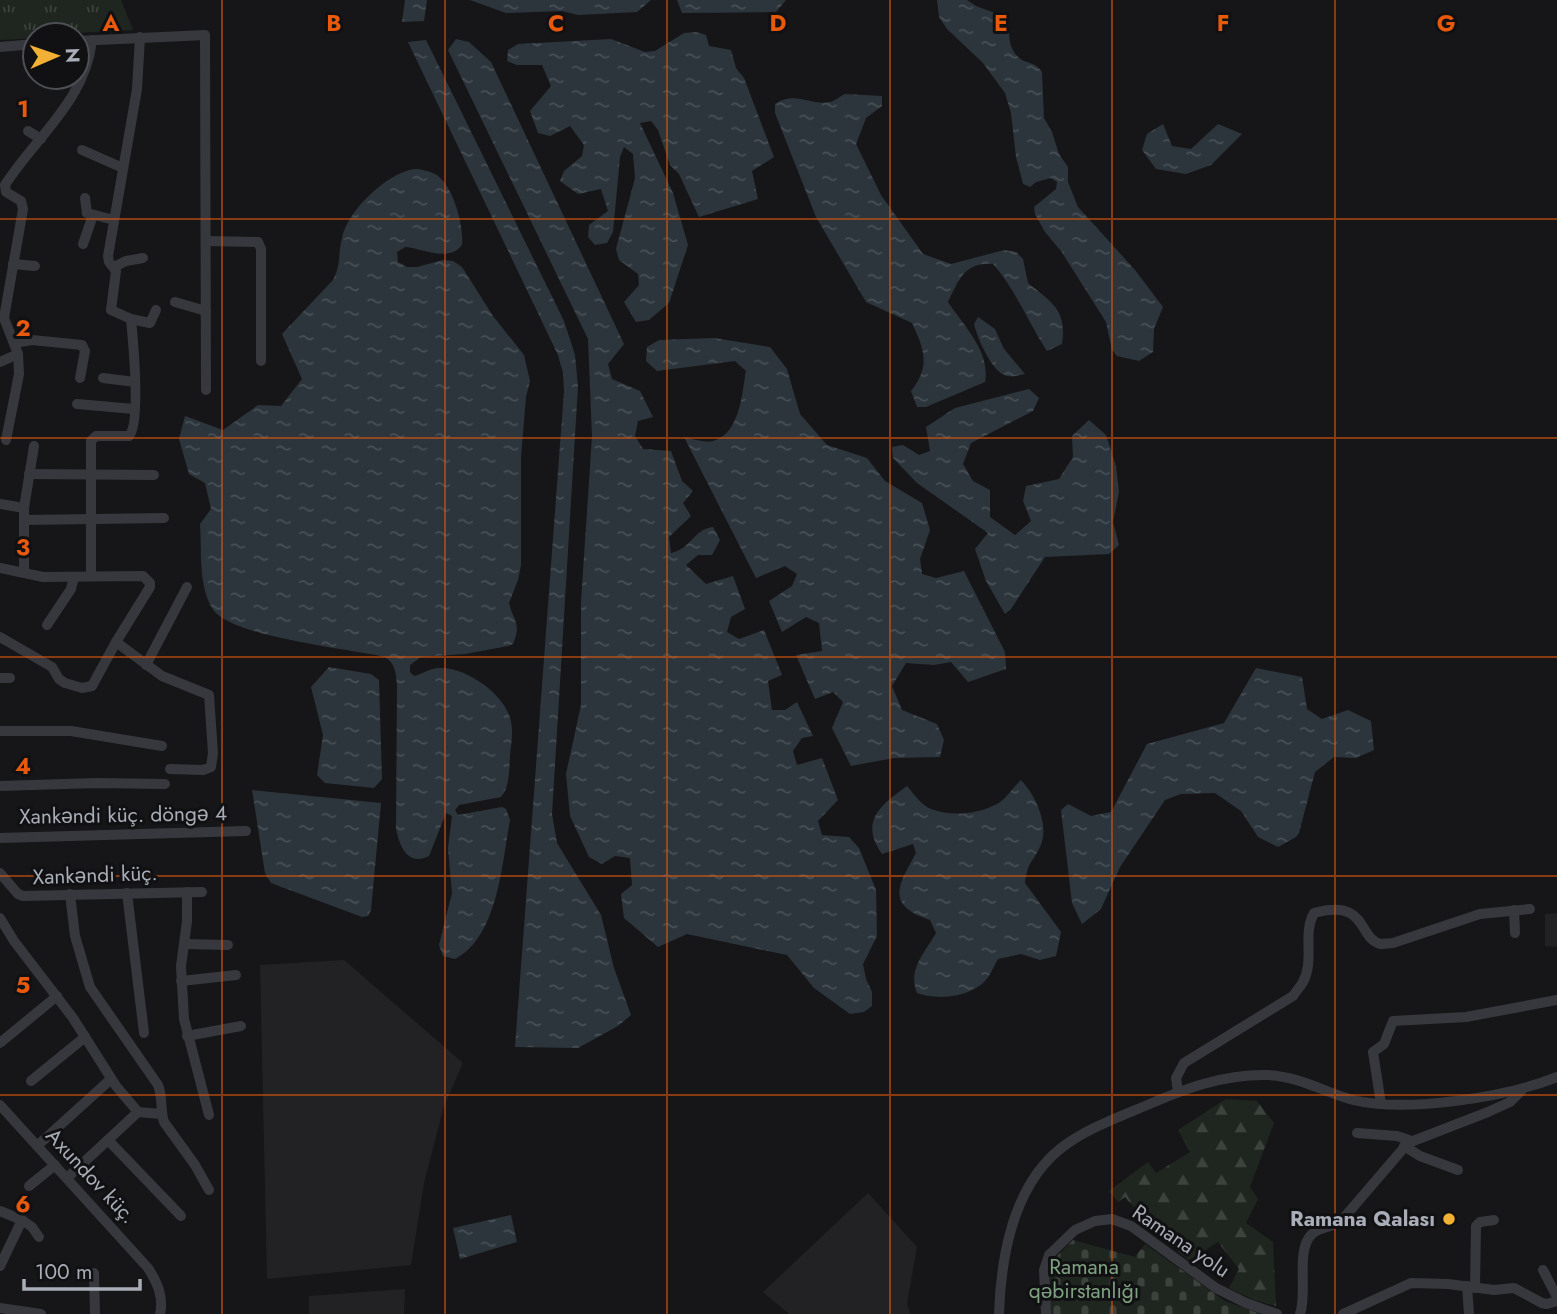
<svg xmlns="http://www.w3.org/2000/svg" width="1557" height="1314" viewBox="0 0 1557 1314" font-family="Jost,sans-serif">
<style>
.built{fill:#222225}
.forest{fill:url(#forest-firs)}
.cemetery{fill:url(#cemetery-stones)}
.park{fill:url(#park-tufts)}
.water{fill:url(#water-ripples)}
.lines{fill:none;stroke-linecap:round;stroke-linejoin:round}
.minor{stroke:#37383d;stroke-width:10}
.grid{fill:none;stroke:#e8590c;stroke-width:2;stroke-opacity:0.55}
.poi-dot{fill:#f2b134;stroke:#111113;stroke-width:2.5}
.labels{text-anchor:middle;stroke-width:6;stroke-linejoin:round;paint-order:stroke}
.street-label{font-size:21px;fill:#a8adb8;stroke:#111113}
.poi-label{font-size:21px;font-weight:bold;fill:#a8adb8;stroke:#111113;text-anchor:end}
.park-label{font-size:21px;fill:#7fa381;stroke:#111113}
.grid-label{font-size:23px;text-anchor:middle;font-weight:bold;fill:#e8590c;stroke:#111113;stroke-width:6;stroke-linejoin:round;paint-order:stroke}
</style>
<defs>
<pattern id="forest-firs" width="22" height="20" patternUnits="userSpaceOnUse" patternTransform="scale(1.75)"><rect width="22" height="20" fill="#1e261f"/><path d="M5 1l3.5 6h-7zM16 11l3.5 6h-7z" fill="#3c433d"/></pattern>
<pattern id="cemetery-stones" width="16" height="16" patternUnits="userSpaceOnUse" patternTransform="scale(1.75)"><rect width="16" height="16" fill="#1e261f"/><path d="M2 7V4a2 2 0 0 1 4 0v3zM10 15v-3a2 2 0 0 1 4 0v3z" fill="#3c433d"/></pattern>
<pattern id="park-tufts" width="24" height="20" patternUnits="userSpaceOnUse" patternTransform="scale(1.75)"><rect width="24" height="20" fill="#1e261f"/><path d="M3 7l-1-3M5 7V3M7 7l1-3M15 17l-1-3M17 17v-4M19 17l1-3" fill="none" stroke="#3c433d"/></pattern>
<pattern id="water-ripples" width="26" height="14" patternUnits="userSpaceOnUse" patternTransform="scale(1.75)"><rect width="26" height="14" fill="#2c353c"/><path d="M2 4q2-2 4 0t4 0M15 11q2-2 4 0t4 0" fill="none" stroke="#485056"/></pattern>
</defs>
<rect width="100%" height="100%" fill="#161618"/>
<g class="built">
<path d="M 1557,913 L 1557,947 L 1545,946 L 1545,914 Z"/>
<path d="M 344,960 L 463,1063 L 444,1106 L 424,1183 L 411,1265 L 267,1279 L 260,965 Z"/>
<path d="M 868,1193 L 917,1247 L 907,1303 L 910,1314 L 789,1314 L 763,1292 Z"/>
<path d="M 405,1289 L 404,1314 L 309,1314 L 309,1296 Z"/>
</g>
<path class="forest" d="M 1226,1099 L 1257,1101 L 1274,1123 L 1250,1187 L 1258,1199 L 1246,1223 L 1273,1242 L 1276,1306 L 1254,1300 L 1229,1288 L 1239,1269 L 1218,1242 L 1189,1260 L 1159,1236 L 1125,1197 L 1118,1202 L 1109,1191 L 1148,1162 L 1156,1173 L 1190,1152 L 1178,1130 Z"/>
<path class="cemetery" d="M 1073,1240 L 1135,1257 L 1145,1244 L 1225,1301 L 1261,1314 L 1050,1314 L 1048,1279 L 1050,1263 Z"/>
<path class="park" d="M 0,0 L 121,0 L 133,30 L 35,35 L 35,38 L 0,40 Z"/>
<g class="water">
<path d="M 405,0 L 427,0 L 424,21 L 402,22 Z"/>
<path d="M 470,0 L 651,0 L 637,12 L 578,15 L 562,11 L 506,13 Z"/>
<path d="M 677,0 L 786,0 L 776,12 L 682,13 Z"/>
<path d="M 937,0 L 967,0 L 976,6 L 1003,16 L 1009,22 C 1009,36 1008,51 1022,60 C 1030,64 1036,63 1042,72 L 1044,118 L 1052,132 L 1059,154 L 1068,167 L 1068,182 L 1078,207 L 1135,270 L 1163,307 L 1154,329 L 1153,352 L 1139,361 L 1117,356 L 1112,350 L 1106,322 L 1061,251 L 1045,232 L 1035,214 L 1034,207 L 1056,189 L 1057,182 L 1051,178 L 1036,182 L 1030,187 L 1023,184 L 1016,157 L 1011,113 L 1005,93 L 983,63 L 947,29 L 939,17 Z"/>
<path d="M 696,32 L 706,35 L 709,46 L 731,50 L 736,68 L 744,78 L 774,157 L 752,171 L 758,199 L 699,217 L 679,174 L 670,165 L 658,130 L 651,121 L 640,123 L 673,193 L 688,245 L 669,303 L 649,320 L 636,322 L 624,302 L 639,285 L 638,274 L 619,260 L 616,249 L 635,178 L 633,154 L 624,147 L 620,157 L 613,232 L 607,243 L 595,245 L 588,237 L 589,225 L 608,211 L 601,189 L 578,194 L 560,181 L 564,171 L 582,156 L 584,145 L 570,126 L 550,136 L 538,133 L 530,111 L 551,86 L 542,65 L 517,65 L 507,61 L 508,50 L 518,44 L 611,39 L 645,52 L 655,51 L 684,33 Z"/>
<path d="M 456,39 L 469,42 L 491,62 L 624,344 L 608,364 L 612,379 L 640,391 L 653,417 L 638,421 L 635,436 L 643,449 L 671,451 L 682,481 L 693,491 L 683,503 L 691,516 L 669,537 L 671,553 C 693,548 692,530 713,527 L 720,540 L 712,555 L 698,555 L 686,565 L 706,584 L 733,576 L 745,609 L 731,617 L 727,632 L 739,639 L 764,630 L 782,675 L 768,681 L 772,710 L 785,710 L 797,702 L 813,736 L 802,738 L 793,751 L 797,765 L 822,758 L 838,800 L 818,821 L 822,835 L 849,837 L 859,848 L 876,890 L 877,936 L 863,964 L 866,979 L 872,992 L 872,1006 L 864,1012 L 850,1014 L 814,988 L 787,955 L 687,934 L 658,947 L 624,918 L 621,894 L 632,885 L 630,858 L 615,856 L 602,864 L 589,857 L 570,816 L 566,774 L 581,705 L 581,602 L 592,436 L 588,339 L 448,50 Z"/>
<path d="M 426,40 L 564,321 L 575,355 L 578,386 L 552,814 L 557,843 L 601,915 L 614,968 L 631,1015 L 618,1026 L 578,1048 L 515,1047 L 564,391 L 563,373 L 558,355 L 408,42 Z"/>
<path d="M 845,94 L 882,96 L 882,106 L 866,118 L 856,144 L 881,195 L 923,254 L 951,264 L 1004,250 L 1016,252 L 1023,259 L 1028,283 C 1052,303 1067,309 1062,344 L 1047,351 C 1028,322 1016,290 993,264 C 964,262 959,280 948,302 C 963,325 991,352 985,382 L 926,407 L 917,407 L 911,391 C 931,366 924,349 912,323 L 866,302 L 816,217 L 775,113 L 775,104 C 796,90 810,106 830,102 C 835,101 840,96 845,94 Z"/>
<path d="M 1163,124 L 1172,146 L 1191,149 L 1218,124 L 1242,134 L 1211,165 L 1186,174 L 1156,169 L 1142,150 L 1147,134 Z"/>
<path d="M 414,169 C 421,169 429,171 435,174 C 453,184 464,226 462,245 C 448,263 423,248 405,247 L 397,252 L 398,262 L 407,267 L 417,267 L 443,260 L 453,261 L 462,267 L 493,316 L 524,355 L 530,381 L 526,397 L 521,457 L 521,565 L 518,580 L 509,603 C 513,621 522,623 513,644 L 508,646 L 465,654 L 421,657 L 410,665 L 410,672 L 414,676 C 423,674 430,668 439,668 C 465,666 504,694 510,718 C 514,730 511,744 510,756 C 509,769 510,787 501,797 L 459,805 L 455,810 L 458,815 L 502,807 L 506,809 L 510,820 C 502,863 498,937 455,959 L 443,956 L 439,945 L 452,893 L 448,848 L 452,816 L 446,813 L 429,856 C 407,867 399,845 396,828 L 397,686 C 396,674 396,664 385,657 C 352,649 228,637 212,608 C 198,584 202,550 200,524 L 211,509 L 205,483 L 189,474 L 179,439 L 185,416 L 223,430 L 258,405 L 281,406 L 302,379 L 282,334 L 333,280 C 341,266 338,253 342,238 C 347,211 387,173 414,169 Z"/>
<path d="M 978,317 L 995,329 L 1004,349 L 1025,374 C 1019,375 1013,377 1007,376 C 992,373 977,337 974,324 Z"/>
<path d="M 714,338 L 770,347 L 787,369 L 800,414 L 827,445 L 867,458 L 885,481 L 922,503 L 930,530 L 920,559 L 922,574 L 936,578 L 964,571 L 1005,652 L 1006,669 L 968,682 L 951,662 L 934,665 L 906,663 L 892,686 L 902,710 L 937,724 L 944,740 L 940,757 L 894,758 L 851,766 L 832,728 L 843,702 L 833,692 L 815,699 L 796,655 L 822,651 L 819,623 L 806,617 L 782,632 L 769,601 L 792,586 L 797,574 L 785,566 L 756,578 L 684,437 C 693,439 705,443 713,441 C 740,434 742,393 746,371 L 735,361 L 657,371 L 646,361 L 647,347 L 659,340 Z"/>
<path d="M 1029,389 L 1039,398 L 1033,411 L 971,443 L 963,464 L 973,481 L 990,490 L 990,517 L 1015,535 L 1031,521 L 1023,501 L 1026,486 L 1059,479 L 1073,457 L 1072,436 L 1089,420 L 1106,435 L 1116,466 L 1119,492 L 1113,522 L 1119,545 L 1109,554 L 1045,557 L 1011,609 L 1005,614 L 986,581 L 975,549 L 988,533 L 917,483 L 893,458 L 892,447 L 903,445 L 919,455 L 930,451 L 926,427 L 955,408 Z"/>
<path d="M 329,667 L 371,674 L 379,680 L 382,779 L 374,788 L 325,783 L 317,775 L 323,735 L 311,687 Z"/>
<path d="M 1256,668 L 1302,677 L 1307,709 L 1322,719 L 1348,710 L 1371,721 L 1374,750 L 1356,758 L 1334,757 L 1315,772 L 1299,833 L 1296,837 L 1278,847 L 1258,837 L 1241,811 L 1215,793 L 1181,794 L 1165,800 L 1120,867 L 1101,909 L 1082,924 L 1072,903 L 1061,810 L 1068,804 L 1091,816 L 1111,812 L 1147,744 L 1224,723 Z"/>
<path d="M 1021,780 C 1036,796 1050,826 1040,847 C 1031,865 1028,861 1025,883 L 1061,932 L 1056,956 L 1040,960 L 1021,954 L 998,959 C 994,966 989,978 983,983 C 966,998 937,1000 917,993 C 907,970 926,951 936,933 L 930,920 C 885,905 898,886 916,853 L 913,844 L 882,854 C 859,821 881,805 907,786 C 914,794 921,805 931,809 C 952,817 978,814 997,804 C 1006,799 1013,787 1021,780 Z"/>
<path d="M 252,790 L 381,803 L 371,910 L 368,916 L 362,917 L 271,883 L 265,873 Z"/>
<path d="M 511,1215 L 517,1242 L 460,1259 L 453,1228 Z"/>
</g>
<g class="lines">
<g class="minor">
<path d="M 77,41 L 205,35 L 206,390"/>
<path d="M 0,47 L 35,44"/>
<path d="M 28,131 L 41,139"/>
<path d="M 82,150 L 123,168"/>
<path d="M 85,198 L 87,213 L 114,220"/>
<path d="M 206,241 L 258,242 L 261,249 L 261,361"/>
<path d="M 83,244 L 93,215"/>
<path d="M 13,264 L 35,266"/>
<path d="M 114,267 L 126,261 L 143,258"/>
<path d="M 175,302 L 206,311"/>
<path d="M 131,319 L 150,323 L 156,310"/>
<path d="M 14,343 L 32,340 L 82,345 L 85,351 L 80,378"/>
<path d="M 0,362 L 18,354 L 4,318 L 23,209 L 21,201 L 6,192 L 5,185 C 35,138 86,100 92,40"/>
<path d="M 103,378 L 135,382"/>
<path d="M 77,404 L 134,409"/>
<path d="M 6,440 L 19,374 L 18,354"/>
<path d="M 29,474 L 154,475"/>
<path d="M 0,504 L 24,508"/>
<path d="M 24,520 L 164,518"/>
<path d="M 0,568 L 43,577 L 143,576 L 150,583 L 150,587 L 116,642 L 92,686 L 82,688 L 65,683 L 59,679 L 52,667 L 0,637"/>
<path d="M 24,573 L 24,508 L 34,446"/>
<path d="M 91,576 L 91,441 L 96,436 L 129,436 C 141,423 133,340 131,319 L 111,310 L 116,271 L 109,262 L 108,256 L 137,89 L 140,37"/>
<path d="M 47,625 L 71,589 L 74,577"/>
<path d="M 116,642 L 162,676 L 209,695 L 213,753 L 211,767 L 203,770 L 170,769"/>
<path d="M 146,665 L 187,587"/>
<path d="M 0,678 L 10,678"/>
<path d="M 0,731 L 71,731 L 162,746"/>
<path d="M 0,786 L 97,783 L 165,784"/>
<path d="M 0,838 L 246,831"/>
<path d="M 0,873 L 18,894 L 23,896 L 202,892"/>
<path d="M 187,892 L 187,921 L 181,966 L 184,1019 L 209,1115"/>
<path d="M 127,893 L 144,1033"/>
<path d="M 70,894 L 75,936 L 90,987 L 158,1085 C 163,1097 160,1110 164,1122 L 195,1165 L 209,1190"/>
<path d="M 1514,910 L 1515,933"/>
<path d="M 0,918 L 14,941 L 73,1018 L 116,1086 L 138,1112 L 161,1114"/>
<path d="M 185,944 L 228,945"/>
<path d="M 181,981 L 236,975"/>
<path d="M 187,1036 L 241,1026"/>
<path d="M 0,1043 L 57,996"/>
<path d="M 31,1081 L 85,1037"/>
<path d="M 1178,1091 L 1176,1078 L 1184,1063 L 1293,996 C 1296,991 1301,986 1303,982 C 1315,960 1302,934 1314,913 C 1369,898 1357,939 1381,944 C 1385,944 1389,943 1393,943 L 1480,914 L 1530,909"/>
<path d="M 1381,1104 L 1373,1052 L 1384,1044 L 1393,1021 L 1466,1017 L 1557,1000"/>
<path d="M 0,1105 L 148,1268 C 157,1282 164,1297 160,1314"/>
<path d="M 1357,1133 L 1397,1136 L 1412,1141"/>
<path d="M 108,1140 L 181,1216"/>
<path d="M 37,1146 L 111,1079"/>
<path d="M 1404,1146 L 1420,1156 L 1458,1170"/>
<path d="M 67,1178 L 138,1112"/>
<path d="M 29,1186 L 55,1165"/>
<path d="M 0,1211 L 22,1220 L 0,1266"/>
<path d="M 22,1220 L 32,1227 L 39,1237"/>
<path d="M 1543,1270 L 1557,1297"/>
<path d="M 94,1273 L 95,1314"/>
<path d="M 1467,1286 L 1469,1314"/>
<path d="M 1475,1288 L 1476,1226 L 1480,1222 L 1494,1220"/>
<path d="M 0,1308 L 41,1314"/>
<path d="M 999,1314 C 1001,1258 1013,1187 1060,1149 C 1084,1130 1116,1118 1145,1106 C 1184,1089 1223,1074 1267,1075 C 1298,1076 1324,1092 1353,1100 C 1407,1113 1507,1097 1557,1077"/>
<path d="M 1046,1314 L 1044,1270 L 1049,1255 L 1075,1230 L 1095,1221 L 1112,1219 L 1131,1226 L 1216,1288 L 1246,1303 L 1277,1314"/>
<path d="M 1300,1314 C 1308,1292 1295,1250 1312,1234 C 1321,1226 1333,1228 1342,1220 L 1408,1143 L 1488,1112 L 1510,1102 L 1522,1090"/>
<path d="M 1343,1314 L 1411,1283 L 1448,1284 L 1494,1290 L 1514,1288 L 1542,1303 L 1547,1304 L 1557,1301"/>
</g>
</g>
<path class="grid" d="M 222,0 L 222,1314M 445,0 L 445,1314M 667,0 L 667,1314M 890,0 L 890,1314M 1112,0 L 1112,1314M 1335,0 L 1335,1314M 0,219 L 1557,219M 0,438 L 1557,438M 0,657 L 1557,657M 0,876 L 1557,876M 0,1095 L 1557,1095"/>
<circle class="poi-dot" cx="1449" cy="1219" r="7"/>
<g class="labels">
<g class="street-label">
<text transform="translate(123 815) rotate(-1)" y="7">Xankəndi küç. döngə 4</text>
<text transform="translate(95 875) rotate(-2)" y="7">Xankəndi küç.</text>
<text transform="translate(91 1176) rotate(47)" y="7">Axundov küç.</text>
<text transform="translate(1181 1241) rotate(34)" y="7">Ramana yolu</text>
</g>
<g class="poi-label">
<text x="1435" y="1226">Ramana Qalası</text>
</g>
<g class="park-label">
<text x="1084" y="1274">Ramana<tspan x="1084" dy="24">qəbirstanlığı</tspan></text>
</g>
</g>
<g class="grid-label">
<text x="111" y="31">A</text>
<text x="334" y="31">B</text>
<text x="556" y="31">C</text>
<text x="778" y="31">D</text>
<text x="1001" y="31">E</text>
<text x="1223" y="31">F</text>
<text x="1446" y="31">G</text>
<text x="23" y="117">1</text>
<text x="23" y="336">2</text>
<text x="23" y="555">3</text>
<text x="23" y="774">4</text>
<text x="23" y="993">5</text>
<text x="23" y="1212">6</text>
</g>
<g transform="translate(56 56) rotate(88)"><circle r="33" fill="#111113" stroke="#4d4f55" stroke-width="2"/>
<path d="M0-5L12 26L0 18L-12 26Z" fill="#f2b134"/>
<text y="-10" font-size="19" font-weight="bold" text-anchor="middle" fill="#a8adb8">N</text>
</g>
<path d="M24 1279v10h116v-10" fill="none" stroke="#a8adb8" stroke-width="3.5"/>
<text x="35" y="1279" font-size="21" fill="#a8adb8" stroke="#111113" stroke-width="5" paint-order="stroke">100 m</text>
</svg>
